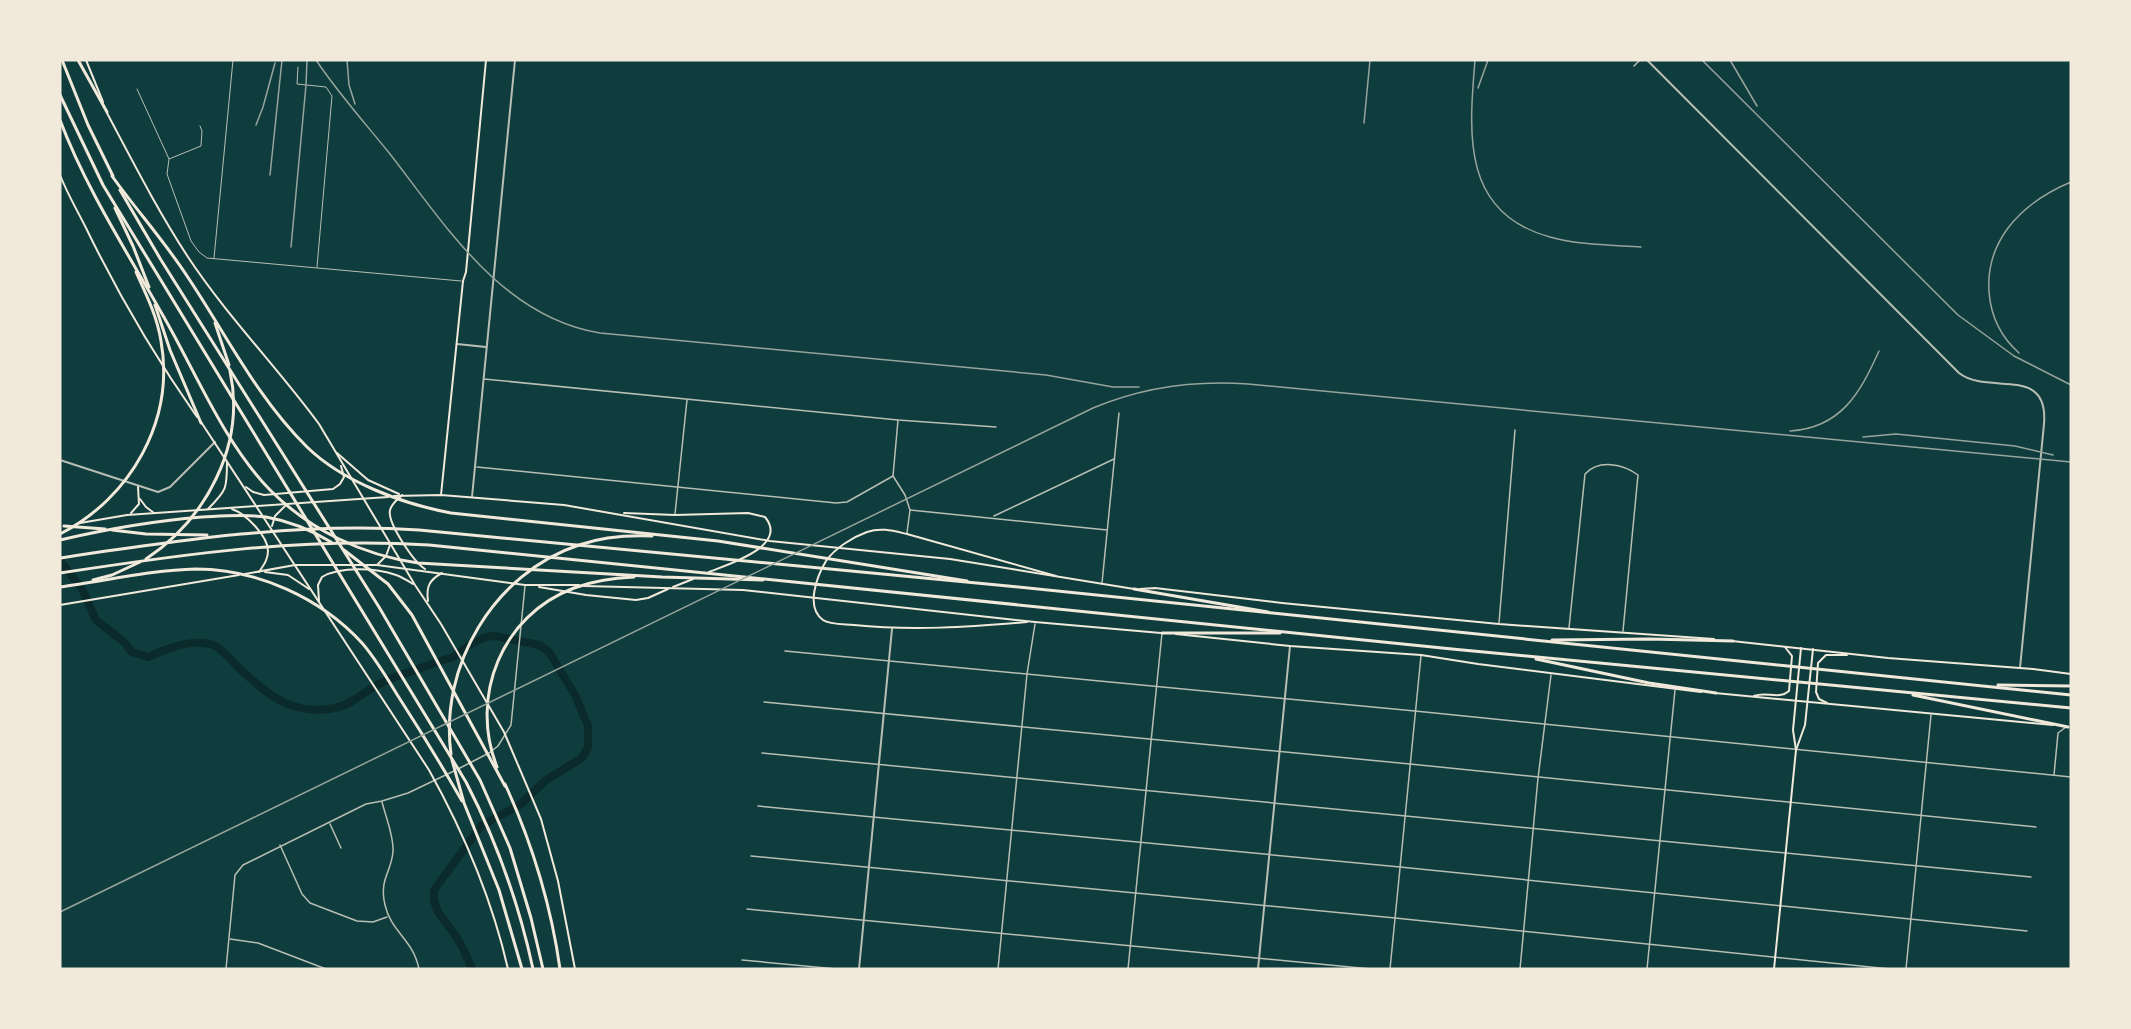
<svg xmlns="http://www.w3.org/2000/svg" width="2131" height="1029" viewBox="0 0 2131 1029" font-family="'DejaVu Sans',sans-serif">
<style>
.lines{fill:none;stroke-linecap:round;stroke-linejoin:round}
.river{stroke:#0a2a2b;stroke-width:8}
.service{stroke:#b8beb3;stroke-width:1}
.minor{stroke:#b8beb3;stroke-width:1.5}
.tertiary{stroke:#b8beb3;stroke-width:2}
.secondary{stroke:#f1e9da;stroke-width:2}
.motorway{stroke:#f1e9da;stroke-width:3}
.rail{stroke:#97a49c;stroke-width:1.5}
</style>
<rect width="100%" height="100%" fill="#0f3d3e"/>
<g class="lines">
<path class="river" d="M 60,561 L 82,589 L 96,620 L 124,642 L 132,652 L 148,657 C 167,649 189,639 210,644 C 221,647 230,659 238,667 C 267,695 292,716 335,708 C 352,705 367,689 383,682 C 400,674 418,670 434,663 L 453,657 L 471,644 L 486,637 L 495,636 L 539,645 L 549,652 L 575,695 L 588,726 L 588,747 L 582,758 L 546,780 L 521,804 L 481,826 L 434,890 C 431,910 447,922 457,938 C 463,947 468,959 472,969"/>
<g class="service">
<path d="M 298,67 L 297,84 L 326,87 L 332,96 L 317,267"/>
<path d="M 137,89 L 169,159 L 201,146 L 202,131 L 200,126"/>
<path d="M 169,159 L 167,174 L 191,241 L 199,252 L 207,258 L 461,281"/>
<path d="M 214,258 L 233,60"/>
</g>
<g class="minor">
<path d="M 1634,66 L 1640,60"/>
<path d="M 484,379 L 898,420 L 996,427"/>
<path d="M 898,420 L 893,476 L 905,495 L 910,510 L 907,533"/>
<path d="M 477,467 L 836,503 L 847,502 L 893,476"/>
<path d="M 910,510 L 1107,530"/>
<path d="M 675,514 L 687,400"/>
<path d="M 994,516 L 1114,459"/>
<path d="M 1102,583 L 1119,413"/>
<path d="M 1499,623 L 1515,430"/>
<path d="M 1569,628 L 1585,474 C 1599,459 1623,464 1638,475 L 1623,631"/>
<path d="M 785,651 L 1415,711 L 2071,777"/>
<path d="M 764,702 L 1410,764 L 2036,827"/>
<path d="M 762,753 C 1186,794 1608,836 2031,877"/>
<path d="M 458,769 L 489,753 L 498,746 L 511,725 L 525,586"/>
<path d="M 2054,775 L 2058,733 L 2066,727"/>
<path d="M 382,802 C 386,818 394,836 393,852 C 391,873 379,879 385,905 C 391,932 413,939 419,969"/>
<path d="M 758,806 L 1400,867 L 2027,931"/>
<path d="M 330,824 L 341,848"/>
<path d="M 280,845 L 302,894 L 310,903 L 357,921 L 373,922 L 387,917"/>
<path d="M 751,856 L 1395,918 L 1890,969"/>
<path d="M 747,909 L 1371,969"/>
<path d="M 230,939 L 258,943 L 326,969"/>
<path d="M 742,960 L 837,969"/>
<path d="M 226,969 L 235,875 L 243,865 L 366,804 L 382,801 L 408,793 L 454,771"/>
<path d="M 998,969 L 1027,674 L 1035,624"/>
<path d="M 1128,969 L 1162,633"/>
<path d="M 1390,969 L 1421,656"/>
<path d="M 1520,969 L 1538,778 L 1551,675"/>
<path d="M 1647,969 L 1675,690"/>
<path d="M 1906,969 L 1931,715"/>
</g>
<g class="tertiary">
<path d="M 1647,60 L 1959,373 C 1988,396 2049,364 2044,424 L 2020,668"/>
<path d="M 457,344 L 486,347"/>
<path d="M 60,460 L 158,492 L 170,487 L 215,442"/>
<path d="M 472,497 L 515,60"/>
<path d="M 859,969 L 892,629"/>
<path d="M 1258,969 L 1290,646"/>
</g>
<g class="secondary">
<path d="M 86,60 L 103,102"/>
<path d="M 107,113 C 133,162 158,211 188,257 C 227,316 277,367 319,424 L 415,585 L 441,624 L 504,732 L 541,819 L 558,881 L 575,969"/>
<path d="M 60,175 C 67,193 77,210 86,228 C 118,294 155,357 197,417"/>
<path d="M 201,422 L 429,770 C 464,833 492,899 508,969"/>
<path d="M 337,453 L 368,480 L 399,494"/>
<path d="M 246,487 L 253,492 L 264,495 L 333,489 L 340,484 L 344,477 L 341,466"/>
<path d="M 402,495 C 397,500 392,503 390,510 C 387,523 414,562 425,569"/>
<path d="M 441,495 L 463,281 L 466,272 L 486,60"/>
<path d="M 394,496 L 441,495 L 564,505 L 770,541 L 950,559 L 1134,589"/>
<path d="M 140,499 L 146,507 L 154,513"/>
<path d="M 208,509 C 227,490 227,488 227,462"/>
<path d="M 232,509 C 246,514 268,536 268,551 C 268,560 263,566 259,572"/>
<path d="M 131,513 L 139,504 L 138,487"/>
<path d="M 624,513 L 675,515 L 748,513 L 765,517 C 789,546 729,564 709,572"/>
<path d="M 80,523 L 127,515 L 388,497"/>
<path d="M 272,526 L 275,516 L 287,504"/>
<path d="M 377,565 L 386,556 L 390,545"/>
<path d="M 265,572 L 288,575 L 309,589"/>
<path d="M 245,574 L 295,565 L 377,565 L 525,585 L 579,585"/>
<path d="M 584,586 L 743,590 L 1035,622 L 1161,633"/>
<path d="M 539,587 L 586,595 L 636,600 L 648,598 L 668,589"/>
<path d="M 673,587 L 693,579"/>
<path d="M 1140,589 L 1155,588 L 1282,603 L 1499,624 L 1714,639"/>
<path d="M 319,601 L 318,585 L 322,577 C 340,566 377,568 396,575 C 402,577 408,581 413,584"/>
<path d="M 428,601 C 426,587 429,580 442,573"/>
<path d="M 60,605 L 239,575"/>
<path d="M 1027,622 C 969,627 912,631 854,625 C 844,624 830,625 823,620 C 805,607 817,576 826,561 C 835,548 853,537 867,532 C 881,527 894,531 907,534 L 1056,576"/>
<path d="M 1176,634 L 1290,646 L 1421,655 L 1478,664 L 1701,692"/>
<path d="M 1732,641 L 1888,658 L 2033,669 L 2071,674"/>
<path d="M 1715,693 L 2053,725"/>
<path d="M 1754,696 C 1766,691 1779,700 1789,691 L 1792,656 L 1785,647"/>
<path d="M 1827,703 L 1819,699 L 1816,692 L 1818,663 L 1826,655 L 1847,655"/>
<path d="M 1796,750 L 1805,725 L 1813,649"/>
<path d="M 1774,969 L 1796,750 L 1793,730 L 1801,648"/>
</g>
<g class="motorway">
<path d="M 62,60 L 88,125 L 113,176"/>
<path d="M 78,60 L 107,112"/>
<path d="M 60,95 L 103,185 L 466,782 C 497,842 519,904 533,969"/>
<path d="M 60,120 C 87,192 133,261 170,328 C 200,382 227,446 270,490 C 310,530 362,555 418,563 L 662,577 L 763,580"/>
<path d="M 112,176 C 137,211 166,243 189,279 C 227,336 258,399 307,447 C 343,482 403,504 451,513 L 718,541 L 967,581"/>
<path d="M 120,190 L 161,260 L 379,607 L 480,780 L 510,848 L 531,918 L 543,969"/>
<path d="M 115,208 L 133,246 L 149,287"/>
<path d="M 155,305 L 170,350 L 201,423"/>
<path d="M 215,323 L 229,365"/>
<path d="M 64,526 L 105,529"/>
<path d="M 112,530 L 146,534 L 207,535"/>
<path d="M 60,534 C 131,498 175,420 161,341 C 157,316 146,294 136,272"/>
<path d="M 60,540 C 107,529 153,521 202,517 C 223,516 245,514 266,517 C 289,521 311,530 331,542"/>
<path d="M 344,550 L 388,584 L 412,615 L 505,786"/>
<path d="M 60,558 C 180,540 298,522 419,530 L 1008,586 L 2071,695"/>
<path d="M 146,559 C 206,519 246,445 230,371"/>
<path d="M 60,573 C 185,554 301,537 429,545 L 1452,649 L 2071,708"/>
<path d="M 93,580 L 112,575 L 140,562"/>
<path d="M 60,587 C 105,581 151,570 196,569 C 257,569 321,598 362,643 C 376,659 387,678 398,696 C 420,730 442,766 462,801"/>
<path d="M 1134,589 L 1268,612"/>
<path d="M 1162,633 L 1280,633"/>
<path d="M 1552,640 L 1650,639 L 1733,641"/>
<path d="M 1536,659 L 1649,683 L 1716,693"/>
<path d="M 1998,685 L 2071,686"/>
<path d="M 1913,695 L 2068,727"/>
<path d="M 451,754 C 439,666 494,573 579,545 C 602,537 628,535 652,536"/>
<path d="M 452,760 L 464,803 L 499,890 L 522,969"/>
<path d="M 497,767 C 469,696 502,615 574,588 C 593,581 613,578 634,577"/>
<path d="M 505,784 C 532,843 551,905 560,969"/>
</g>
<g class="rail">
<path d="M 316,60 C 338,93 365,123 390,154 C 446,226 502,317 600,333 L 1046,375 L 1113,387 L 1139,387"/>
<path d="M 347,60 L 349,85 L 355,104"/>
<path d="M 1475,60 C 1469,133 1461,213 1550,237 C 1578,245 1611,245 1641,247"/>
<path d="M 1702,60 L 1958,315 L 2014,356 L 2071,385"/>
<path d="M 1730,60 L 1757,106"/>
<path d="M 1478,88 L 1488,60"/>
<path d="M 1364,123 L 1370,60"/>
<path d="M 256,125 L 263,107 L 275,63"/>
<path d="M 270,175 L 282,60"/>
<path d="M 291,247 L 306,85 L 307,60"/>
<path d="M 2019,353 C 1983,321 1979,267 2008,228 C 2024,207 2047,192 2071,182"/>
<path d="M 1790,431 C 1841,428 1860,393 1879,351"/>
<path d="M 1863,437 L 1896,434 L 2015,446 L 2053,455"/>
<path d="M 60,912 L 1093,408 C 1143,387 1193,380 1248,384 L 2071,462"/>
</g>
</g>
<rect width="2131" height="1029" fill="none" stroke="#f1e9da" stroke-width="123"/>
</svg>
